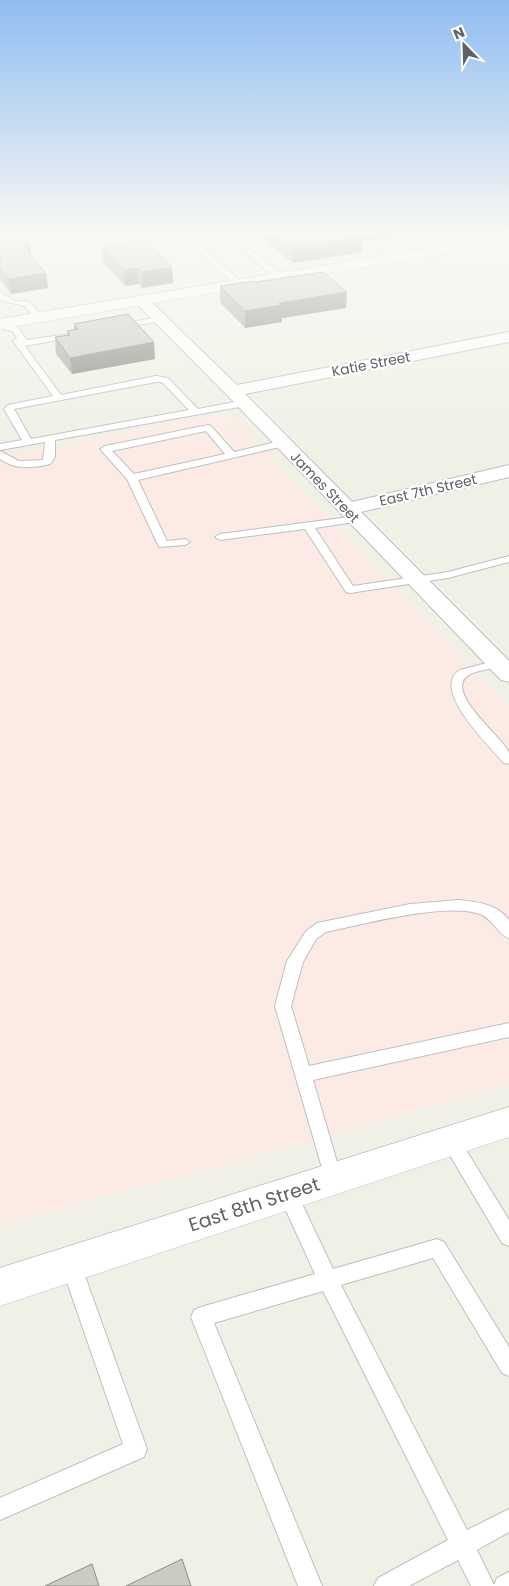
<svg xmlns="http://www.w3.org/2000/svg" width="509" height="1586" viewBox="0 0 509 1586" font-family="Poppins,sans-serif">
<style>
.medical{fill:#fcebe5}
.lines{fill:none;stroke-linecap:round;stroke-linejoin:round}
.service-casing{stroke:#bebfc5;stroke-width:2}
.minor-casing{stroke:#bebfc5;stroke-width:2}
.tertiary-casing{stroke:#bebfc5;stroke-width:1}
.service{fill:#fff;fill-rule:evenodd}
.minor{fill:#fff;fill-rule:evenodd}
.tertiary{fill:#fff;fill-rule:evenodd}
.wall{fill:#afafa8}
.shaded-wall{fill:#8f8e88}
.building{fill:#cccbc3;stroke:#8f8e88}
.labels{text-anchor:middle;stroke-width:4.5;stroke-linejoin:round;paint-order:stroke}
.far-street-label{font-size:14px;fill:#5e6167;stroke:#fff}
.near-street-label{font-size:19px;fill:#5e6167;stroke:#fff}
</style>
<rect width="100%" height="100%" fill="#f1f0e7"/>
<path class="medical" d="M 229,412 L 509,708 L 509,1084 L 216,1167 L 0,1224 L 0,449 L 13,454 Z"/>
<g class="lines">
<defs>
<g id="service">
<path d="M 118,233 L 125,233 L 124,238 L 129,242 L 138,245 L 205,234 L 209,236 L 138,249 L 123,246 L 116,239 Z"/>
<path d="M 233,237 L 283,275 L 283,279 L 277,279 L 232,241 L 200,246 L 243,283 L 236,285 L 190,245 Z"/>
<path d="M 0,292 L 15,301 L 30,302 L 42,317 L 35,319 L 25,306 L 3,301 L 0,299 Z"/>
<path d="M 160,317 L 163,317 L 163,321 L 118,328 L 114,326 L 118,324 Z"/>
<path d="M 1,321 L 7,321 L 11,326 L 18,327 L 26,339 L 25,340 L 76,333 L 76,337 L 73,337 L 25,346 L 61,395 L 156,376 L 168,378 L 198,409 L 245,400 L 250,403 L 245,406 L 55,440 L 55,457 L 50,464 C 33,468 15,470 0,459 L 0,451 L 19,461 L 43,460 L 45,442 L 0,450 L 0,444 L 22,440 L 4,409 L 8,405 L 53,396 L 13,341 L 17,338 L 12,331 L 5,330 L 0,323 ZM 156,382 L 162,382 L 189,410 L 31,439 L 14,409 Z"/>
<path d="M 208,425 L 211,426 L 234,452 L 284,440 L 289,443 L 284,446 L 138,480 L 167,541 L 185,539 L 190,542 L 185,545 L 159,547 L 127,479 L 100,449 L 105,446 ZM 206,431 L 225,454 L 134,474 L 112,451 Z"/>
<path d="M 357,516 L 362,519 L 361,521 L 315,528 L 353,586 L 448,572 L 509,556 L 509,562 L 448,578 L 350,593 L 346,592 L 305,529 L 220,540 L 215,537 L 220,534 Z"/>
<path d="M 498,660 L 504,664 L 502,667 C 492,669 473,670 465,678 C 449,697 505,739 509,753 C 509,756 509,761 509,764 L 504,763 C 491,748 429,688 460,670 Z"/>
<path d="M 459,900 C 478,902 497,904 509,920 L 509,938 C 497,934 494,920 480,914 C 446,902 363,924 326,932 L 316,939 L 303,962 L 291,1006 L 309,1066 L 509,1023 L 509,1037 L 313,1080 L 342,1179 L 339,1185 L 333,1187 L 327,1185 L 275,1006 L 287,961 L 306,931 L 317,923 L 410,904 Z"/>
<path d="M 451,1133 L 457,1135 L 509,1220 L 509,1246 L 502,1243 L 445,1147 L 442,1141 L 445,1135 Z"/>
<path d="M 287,1185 L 294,1187 L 333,1269 L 437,1239 L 444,1242 L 509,1347 L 509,1376 L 502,1373 L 433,1258 L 341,1285 L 467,1530 L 509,1509 L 509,1532 L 477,1550 L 494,1585 L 497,1578 L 509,1572 L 509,1586 L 471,1586 L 458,1560 L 409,1586 L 374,1586 L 378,1578 L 448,1540 L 323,1291 L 214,1323 L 322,1586 L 298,1586 L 191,1317 L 194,1310 L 201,1307 L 315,1274 L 278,1193 L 280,1187 Z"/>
<path d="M 71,1256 L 78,1258 L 81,1265 L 147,1449 L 144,1457 L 0,1520 L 0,1498 L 123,1444 L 61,1265 L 64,1258 Z"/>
</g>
<path id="minor" d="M 141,295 L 146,297 L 237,385 L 509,332 L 509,342 L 245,394 L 352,502 L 509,465 L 509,477 L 361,512 L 509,661 L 509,682 L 501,680 L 227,395 L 136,303 L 133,300 L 136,297 Z"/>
<g id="tertiary">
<path d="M 509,235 L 509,243 L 0,329 L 0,319 Z"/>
<path d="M 509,1107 L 509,1137 L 0,1306 L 0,1268 Z"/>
</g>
</defs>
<use href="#service" class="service-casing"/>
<use href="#minor" class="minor-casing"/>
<use href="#tertiary" class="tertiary-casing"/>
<use href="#service" class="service"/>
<use href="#minor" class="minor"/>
<use href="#tertiary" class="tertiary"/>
</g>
<g class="wall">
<path d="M 0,233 L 30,245 L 31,255 L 46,273 L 48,288 L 11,294 L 0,279 Z"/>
<path d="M 259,233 L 416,233 L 362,242 L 362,252 L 293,263 L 259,236 Z"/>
<path d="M 102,247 L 172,267 L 173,283 L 142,288 L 139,284 L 125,286 L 103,262 Z"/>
<path d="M 255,282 L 347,292 L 346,308 L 282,318 L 282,322 L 245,328 L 220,302 L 220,286 Z"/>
<path d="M 74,324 L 155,359 L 72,374 L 56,354 L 55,337 L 67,335 L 67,331 L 74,329 Z"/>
</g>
<g class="shaded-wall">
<path d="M 31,233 L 54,233 L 54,234 L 31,236 Z"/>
<path d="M 351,233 L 416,233 L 362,242 L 362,252 L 293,263 L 293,248 Z"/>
<path d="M 30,245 L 31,259 L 23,246 Z"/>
<path d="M 172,267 L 173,283 L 142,288 L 141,272 Z"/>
<path d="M 138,268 L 139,284 L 125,286 L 124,270 Z"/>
<path d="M 46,273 L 48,288 L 11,294 L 9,279 Z"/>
<path d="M 347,292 L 346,308 L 282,318 L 282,322 L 245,328 L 245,311 L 279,303 Z"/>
<path d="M 154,342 L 155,359 L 72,374 L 70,358 Z"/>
</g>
<g class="building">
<path d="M 0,233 L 20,233 L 30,245 L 23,246 L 46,273 L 9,279 L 0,267 Z"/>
<path d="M 274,233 L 357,233 L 363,237 L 293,248 Z"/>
<path d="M 146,240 L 172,267 L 141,272 L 138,268 L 124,270 L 102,247 Z"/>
<path d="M 323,272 L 347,292 L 279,303 L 282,305 L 245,311 L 220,286 L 254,281 L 255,282 Z"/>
<path d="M 128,314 L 154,342 L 70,358 L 55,337 L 70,335 L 67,331 L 78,329 L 74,324 Z"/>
<path d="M 182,1559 L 191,1586 L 126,1586 Z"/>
<path d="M 92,1564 L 99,1586 L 45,1586 Z"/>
</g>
<linearGradient id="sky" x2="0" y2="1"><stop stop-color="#8fbdf1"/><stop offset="0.51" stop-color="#f9f8f4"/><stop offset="1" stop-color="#f9f8f4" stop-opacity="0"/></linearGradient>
<rect width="509" height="455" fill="url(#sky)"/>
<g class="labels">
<g class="far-street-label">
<text transform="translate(371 364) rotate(-11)" y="5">Katie Street</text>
<text transform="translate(325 487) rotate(46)" y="5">James Street</text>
<text transform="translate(428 490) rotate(-13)" y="5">East 7th Street</text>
</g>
<g class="near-street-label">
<text transform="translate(254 1204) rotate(-18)" y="7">East 8th Street</text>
</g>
</g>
<g transform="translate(464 45) rotate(337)" stroke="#ffffff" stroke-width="4" paint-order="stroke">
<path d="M0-4L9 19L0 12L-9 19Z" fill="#5e6167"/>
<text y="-8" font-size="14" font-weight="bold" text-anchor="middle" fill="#5e6167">N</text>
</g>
</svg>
